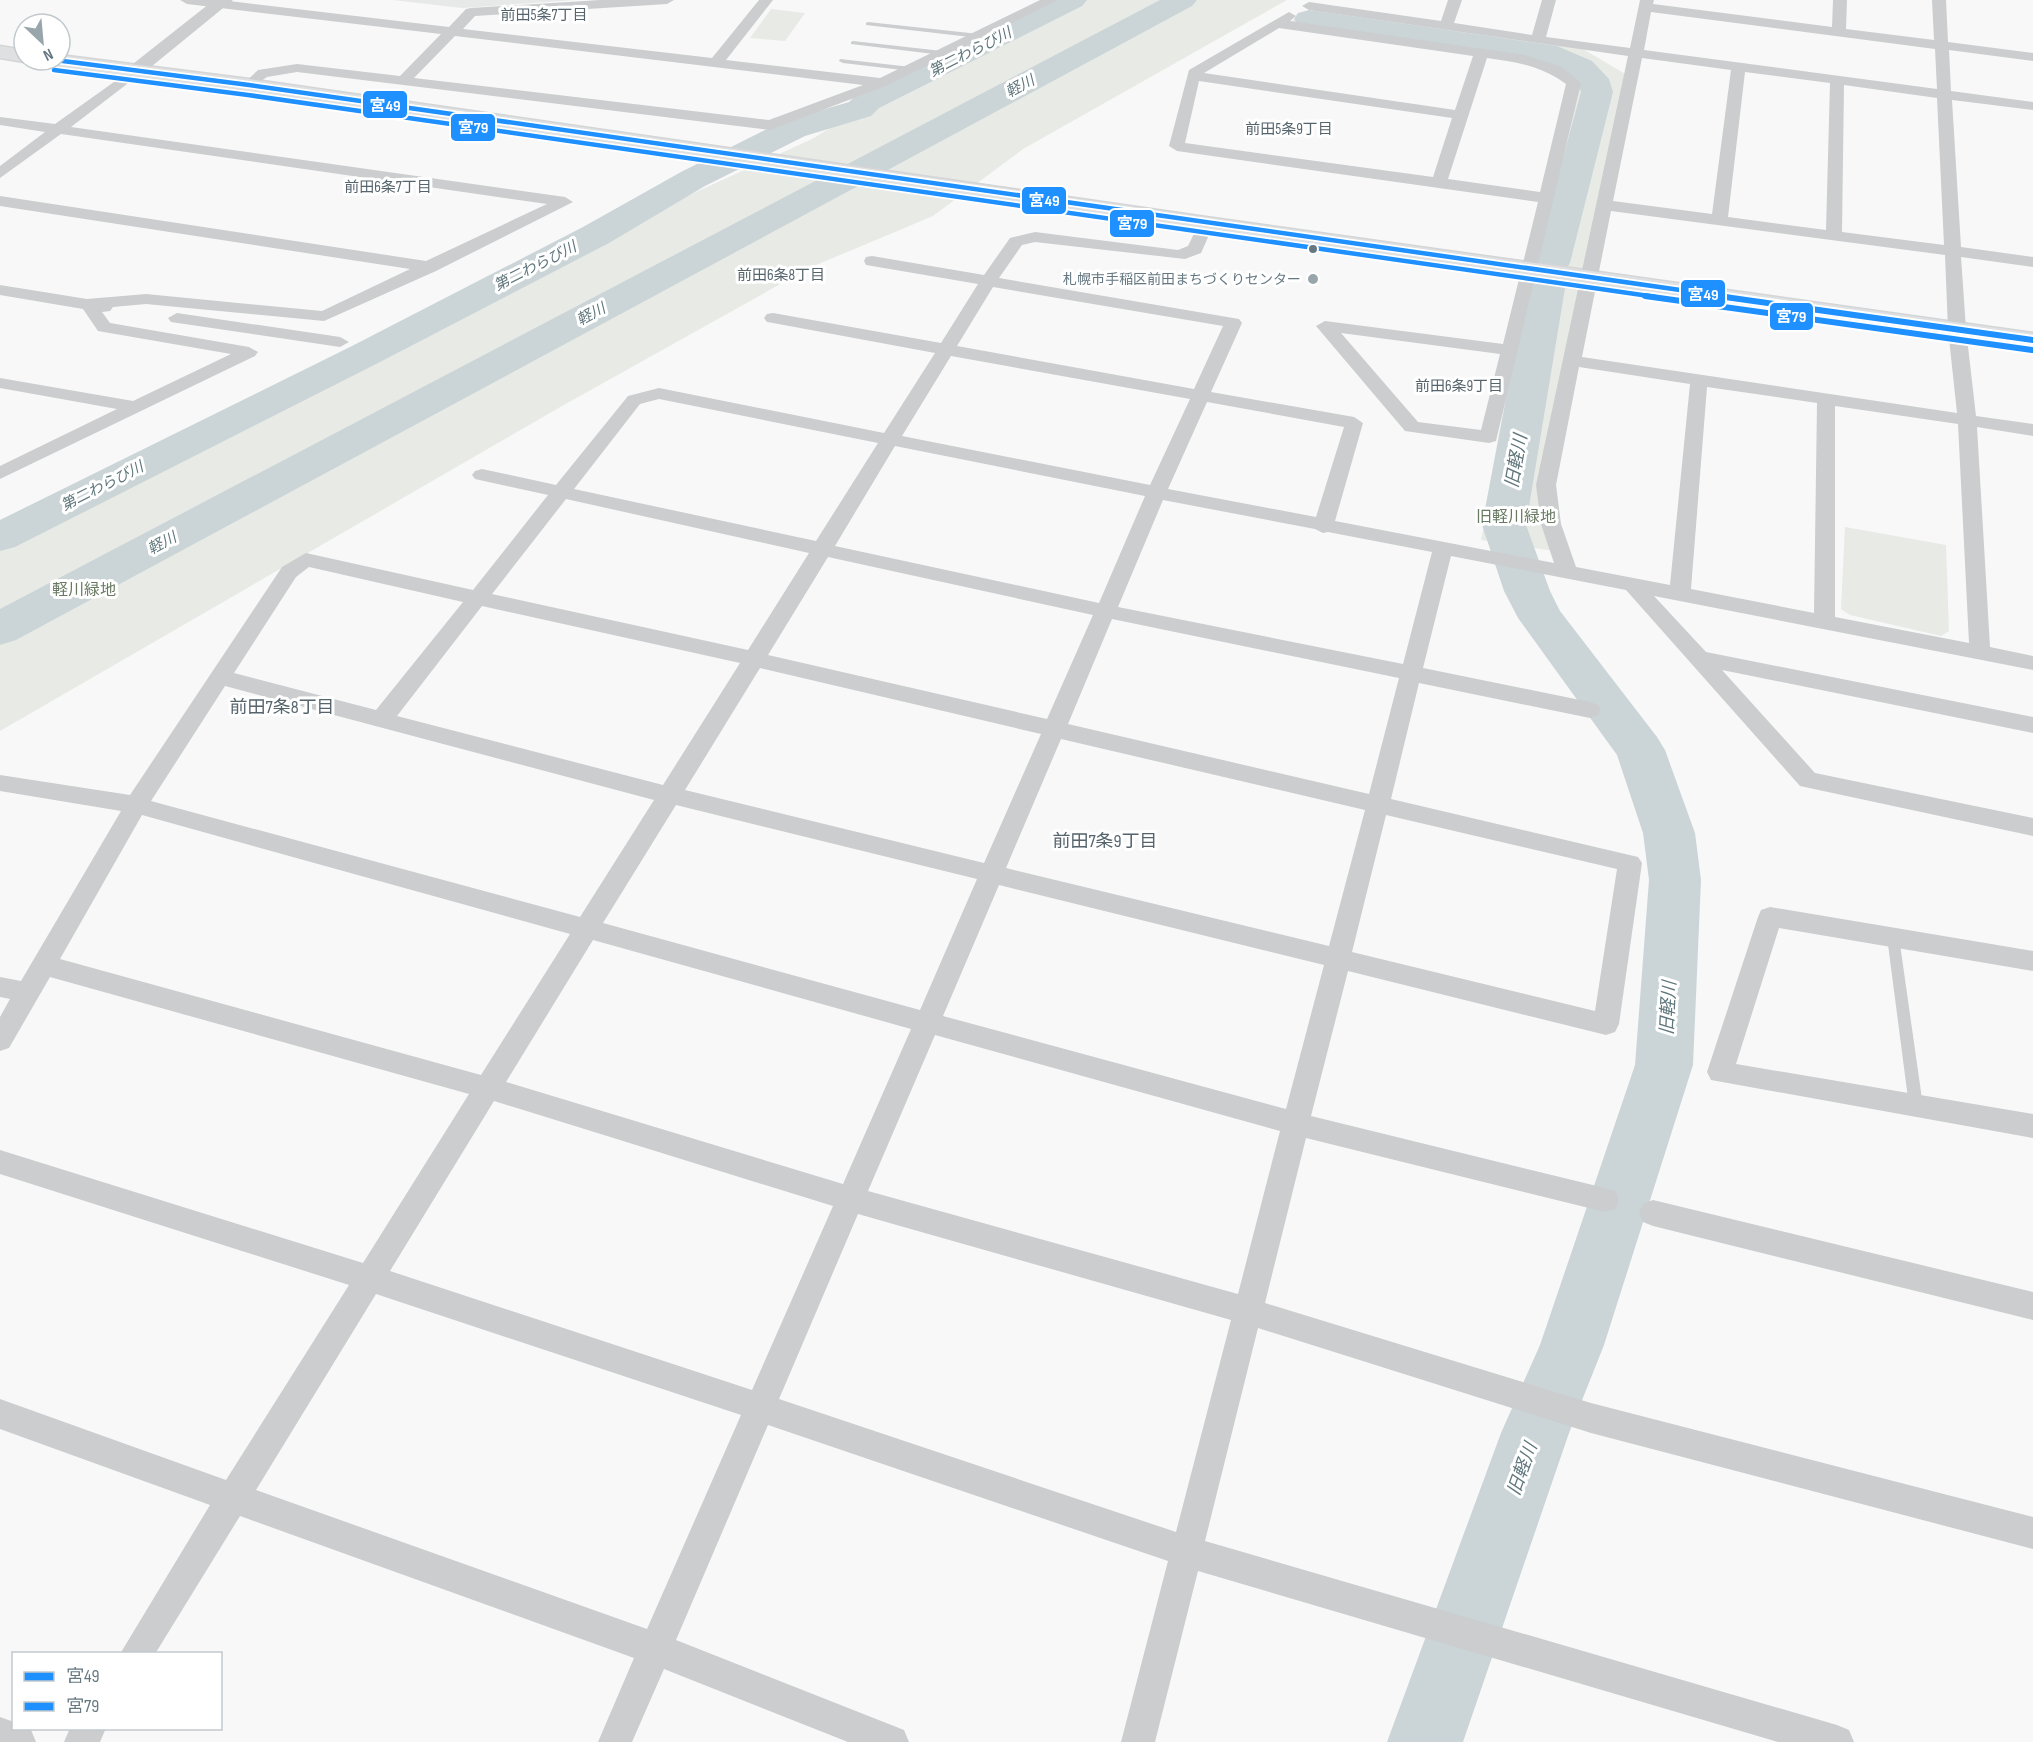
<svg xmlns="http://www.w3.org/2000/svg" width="2033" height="1742" viewBox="0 0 2033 1742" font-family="'Sofia Sans Condensed','Noto Sans JP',sans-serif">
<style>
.built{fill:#e7e9e8}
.green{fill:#e8eae5}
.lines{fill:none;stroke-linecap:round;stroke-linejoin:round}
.river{fill:#cbd5d7;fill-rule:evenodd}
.secondary-casing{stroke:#d4d5d6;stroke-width:3}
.service{fill:#cbcdce;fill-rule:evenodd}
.minor{fill:#cbcdce;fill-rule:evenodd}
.tertiary{fill:#cbcdce;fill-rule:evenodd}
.secondary{fill:#dfe0e1;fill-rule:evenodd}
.bus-1-far1-casing{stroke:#fff;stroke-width:8}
.bus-1-casing{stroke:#fff;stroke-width:10}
.bus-2-far1-casing{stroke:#fff;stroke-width:8}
.bus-2-casing{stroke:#fff;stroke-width:10}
.bus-1-far1{stroke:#1e90ff;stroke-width:4.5}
.bus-1{stroke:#1e90ff;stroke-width:6}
.bus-2-far1{stroke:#1e90ff;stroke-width:4.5}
.bus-2{stroke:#1e90ff;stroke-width:6}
.bus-dot{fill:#657882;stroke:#fff;stroke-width:2}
.poi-dot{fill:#98a5ab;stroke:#fff;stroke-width:2}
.labels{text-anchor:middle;stroke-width:6;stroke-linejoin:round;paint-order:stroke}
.far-poi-label{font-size:14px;fill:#657882;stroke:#fff;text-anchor:end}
.far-neighbourhood-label{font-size:15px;fill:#56656d;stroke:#fff}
.far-water-label{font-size:15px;font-style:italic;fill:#5f767c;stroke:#fff}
.park-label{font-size:16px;fill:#697a63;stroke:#fff}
.water-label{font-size:18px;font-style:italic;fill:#5f767c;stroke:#fff}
.neighbourhood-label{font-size:18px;fill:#56656d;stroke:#fff}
.line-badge{stroke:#fff;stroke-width:2}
.badge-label{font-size:16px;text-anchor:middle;font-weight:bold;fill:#fff}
</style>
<rect width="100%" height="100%" fill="#f8f8f8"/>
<path class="built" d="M 392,0 L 576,0 L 462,8 Z"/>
<g class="green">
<path d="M 1072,0 L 1287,0 L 1023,149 L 933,216 L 809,268 L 562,406 L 0,731 L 0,540 L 661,208 L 812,139 L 905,83 Z"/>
<path d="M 771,9 L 805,13 L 785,41 L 750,38 Z"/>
<path d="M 1316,9 L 1583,49 L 1627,75 L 1539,491 L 1554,551 L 1481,540 L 1580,83 L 1552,65 L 1288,23 Z"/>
<path d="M 1845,527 L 1946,545 L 1949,631 L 1941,636 L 1850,615 L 1841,609 Z"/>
</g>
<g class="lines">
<g class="river">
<path d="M 1049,0 L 1087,0 L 1082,6 L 879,108 L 871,116 L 805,136 L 705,186 L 609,243 L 380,362 L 15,547 L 0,551 L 0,520 L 352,346 L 583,227 L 681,172 L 781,122 L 849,102 L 857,94 Z"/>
<path d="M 1160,0 L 1197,0 L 1192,6 L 16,640 L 0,645 L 0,609 Z"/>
<path d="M 1309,10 L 1557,46 L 1592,61 L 1609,79 L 1613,92 L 1570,263 L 1565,271 L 1556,273 L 1560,274 L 1566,282 L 1526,525 L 1550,591 L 1560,611 L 1657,737 L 1665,750 L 1695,833 L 1701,880 L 1693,1065 L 1604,1345 L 1569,1433 L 1463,1742 L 1387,1742 L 1501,1433 L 1540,1345 L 1635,1065 L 1649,880 L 1643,833 L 1617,755 L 1518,618 L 1504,591 L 1482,525 L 1528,282 L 1534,274 L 1543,272 L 1534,263 L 1581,92 C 1575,73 1556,69 1539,61 L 1298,25 L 1294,19 L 1298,13 Z"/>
</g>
<defs>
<g id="secondary">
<path d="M 0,46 L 24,50 L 24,60 L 31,60 L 24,62 L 0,58 Z"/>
<path d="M 60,55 L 249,79 L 1206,217 L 2033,333 L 2033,347 L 1206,231 L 249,91 L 55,66 L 45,60 L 60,60 Z"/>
</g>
</defs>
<use href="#secondary" class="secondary-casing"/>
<g class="service">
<path d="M 868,22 L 979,34 L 982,36 L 979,38 L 866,25 L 866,23 Z"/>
<path d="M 853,41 L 942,51 L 946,53 L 942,55 L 851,44 L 851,42 Z"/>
<path d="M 840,59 L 911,67 L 915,69 L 911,71 L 843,63 L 839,61 Z"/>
<path d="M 1893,932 L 1897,934 L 1899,937 L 1923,1106 L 1921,1110 L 1916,1112 L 1911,1110 L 1909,1106 L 1887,937 L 1889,934 Z"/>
</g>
<g class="minor">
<path d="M 180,0 L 221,0 L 449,27 L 466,9 L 471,8 L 600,0 L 674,0 L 667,4 L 475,16 L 463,29 L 712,58 L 759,0 L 773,0 L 726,60 L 880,78 L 1040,0 L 1058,0 L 888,85 L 770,130 L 297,72 L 267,77 L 249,89 L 242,85 L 258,70 L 297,64 L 400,76 L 441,34 L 187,4 ZM 455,36 L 863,85 L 769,120 L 414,78 Z"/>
<path d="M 1448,0 L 1462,0 L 1454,23 L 1532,35 L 1542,0 L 1556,0 L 1546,37 L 1630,48 L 1640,0 L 1654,0 L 1653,4 L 1832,27 L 1833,0 L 1847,0 L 1846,29 L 1934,40 L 1932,0 L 1946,0 L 1948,42 L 2033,53 L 2033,61 L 1949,50 L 1951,91 L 2033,102 L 2033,110 L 1952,100 L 1961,247 L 2033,257 L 2033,267 L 1961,257 L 1966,329 L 1976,416 L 2033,424 L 2033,436 L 1977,427 L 1990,647 L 2033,656 L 2033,670 L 1654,596 L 1706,652 L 2033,717 L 2033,733 L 1722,670 L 1815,773 L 2033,818 L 2033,836 L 1800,786 L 1626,590 L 1451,556 L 1423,668 L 1590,702 L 1598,705 L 1601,710 L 1598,715 L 1590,718 L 1419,683 L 1391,799 L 1638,857 L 1642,863 L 1619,1024 L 1615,1032 L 1606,1035 L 1348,971 L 1311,1116 L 1605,1188 L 1615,1191 L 1619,1200 L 1615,1209 L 1605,1212 L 1306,1138 L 1265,1303 L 1591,1403 L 2033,1517 L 2033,1549 L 1591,1433 L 1258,1328 L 1205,1541 L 1837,1725 L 1849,1730 L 1854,1742 L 1778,1742 L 1198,1571 L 1155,1742 L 1121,1742 L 1168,1561 L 768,1425 L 676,1640 L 904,1730 L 909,1742 L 848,1742 L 664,1669 L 632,1742 L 598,1742 L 634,1658 L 240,1516 L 155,1654 L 120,1654 L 210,1505 L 0,1429 L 0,1399 L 226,1480 L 349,1285 L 0,1174 L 0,1150 L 363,1263 L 469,1094 L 50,977 L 9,1048 L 0,1051 L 0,1017 L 10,999 L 0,997 L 0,977 L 21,981 L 121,811 L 0,791 L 0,775 L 130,795 L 282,567 L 306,553 L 473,590 L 548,495 L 475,479 L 472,475 L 475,471 L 482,469 L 556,485 L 628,396 L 659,388 L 884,433 L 935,353 L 773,323 L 767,322 L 764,318 L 767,314 L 773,313 L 941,343 L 978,284 L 872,266 L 866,265 L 864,261 L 866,257 L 872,256 L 984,275 L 1010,238 L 1035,232 L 1178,250 L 1188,246 L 1200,221 L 1212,221 L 1214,224 L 1201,253 L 1185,259 L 1035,242 L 1022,245 L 999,278 L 1239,319 L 1242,323 L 1211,392 L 1354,417 L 1363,423 L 1335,521 L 1554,563 L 1541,524 L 1536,485 L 1628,56 L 1309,10 L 1302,6 L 1309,2 L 1441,21 ZM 1651,12 L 1935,49 L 1937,89 L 1644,50 ZM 1642,58 L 1731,70 L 1712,214 L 1613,201 ZM 1745,72 L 1830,83 L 1826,230 L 1728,217 ZM 1844,85 L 1937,98 L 1944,245 L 1842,232 ZM 1611,211 L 1945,255 L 1948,329 L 1957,413 L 1582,357 ZM 993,287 L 1223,326 L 1194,389 L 957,346 ZM 951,356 L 1190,399 L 1150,485 L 902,436 ZM 1579,367 L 1690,384 L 1670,585 L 1576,567 L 1561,524 L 1556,485 ZM 1707,387 L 1817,403 L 1814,613 L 1691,589 ZM 659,399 L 878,443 L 816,541 L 574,489 L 640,404 ZM 1207,402 L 1344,427 L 1316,517 L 1168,489 ZM 1835,406 L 1958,424 L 1969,643 L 1835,617 ZM 895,446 L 1145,496 L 1099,603 L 835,546 ZM 566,499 L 809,553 L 748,650 L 492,594 ZM 1163,500 L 1315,529 L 1323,533 L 1328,532 L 1432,552 L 1403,664 L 1118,607 ZM 828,557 L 1093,615 L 1047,719 L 768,655 ZM 309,567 L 463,602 L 376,710 L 234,673 L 296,577 ZM 482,606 L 740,663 L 663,785 L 397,716 ZM 1112,619 L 1399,678 L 1369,794 L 1068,724 ZM 760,668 L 1041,734 L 984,863 L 685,790 ZM 225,686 L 654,800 L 580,917 L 151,801 ZM 1061,739 L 1365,810 L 1329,946 L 1006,868 ZM 676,805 L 977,879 L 920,1010 L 603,923 ZM 142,815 L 570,934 L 481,1075 L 60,959 ZM 1386,815 L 1617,869 L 1595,1011 L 1352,952 ZM 999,885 L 1324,965 L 1286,1109 L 943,1016 ZM 593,940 L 911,1029 L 843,1184 L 506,1082 ZM 935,1035 L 1280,1131 L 1238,1294 L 868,1191 ZM 494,1101 L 833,1206 L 752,1390 L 390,1271 ZM 858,1214 L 1231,1320 L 1176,1532 L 779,1399 ZM 376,1294 L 741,1415 L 647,1629 L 256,1490 Z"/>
<path d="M 1289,12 L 1296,16 L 1290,21 L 1525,55 L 1562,67 L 1581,83 L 1496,441 L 1489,443 L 1405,431 L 1316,326 L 1325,321 L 1503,344 L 1538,202 L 1177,151 L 1169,146 L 1189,70 ZM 1279,28 L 1473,56 L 1455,110 L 1204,73 ZM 1487,58 C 1516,62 1542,66 1566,84 L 1540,192 L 1448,179 ZM 1199,81 L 1452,118 L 1433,177 L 1185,143 ZM 1341,333 L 1500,354 L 1481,430 L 1418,422 Z"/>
<path d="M 135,67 L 142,71 L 140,74 L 71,127 L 565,197 L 573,202 L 436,271 L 324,321 L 146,304 L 113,307 L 110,311 L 102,312 L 110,323 L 249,347 L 258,352 L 255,356 L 0,479 L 0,466 L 117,409 L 0,388 L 0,378 L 133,401 L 231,354 L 98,331 L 83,309 L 0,295 L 0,285 L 87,299 L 146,294 L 322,311 L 410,269 L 0,206 L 0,196 L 426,261 L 547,204 L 61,134 L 0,178 L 0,166 L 45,132 L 0,125 L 0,117 L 55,124 Z"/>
<path d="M 177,313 L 340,337 L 349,342 L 340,347 L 171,322 L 168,318 Z"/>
<path d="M 1770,907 L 2033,951 L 2033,971 L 1779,928 L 1736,1064 L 2033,1114 L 2033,1138 L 1711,1080 L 1707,1072 L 1758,917 L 1761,910 Z"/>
<path d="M 1653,1200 L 2033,1292 L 2033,1320 L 1653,1226 L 1643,1222 L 1639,1213 L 1643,1204 Z"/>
<path d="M 0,1717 L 14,1722 L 14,1728 L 31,1730 L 36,1742 L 0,1742 Z"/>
<path d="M 70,1728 L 106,1728 L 100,1742 L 64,1742 Z"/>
</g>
<path class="tertiary" d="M 214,0 L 233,0 L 141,75 L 129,75 L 126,71 L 129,67 Z"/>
<use href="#secondary" class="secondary"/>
<defs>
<path id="bus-1-far1" d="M 55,60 L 249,85 L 1729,297"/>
<path id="bus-1" d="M 1718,296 L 2033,340"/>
<path id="bus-2-far1" d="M 54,70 L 248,95 L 1656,297"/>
<path id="bus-2" d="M 1645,296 L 2032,350"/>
</defs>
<use href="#bus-1-far1" class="bus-1-far1-casing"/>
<use href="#bus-1" class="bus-1-casing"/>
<use href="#bus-2-far1" class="bus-2-far1-casing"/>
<use href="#bus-2" class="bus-2-casing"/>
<use href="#bus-1-far1" class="bus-1-far1"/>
<use href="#bus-1" class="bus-1"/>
<use href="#bus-2-far1" class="bus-2-far1"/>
<use href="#bus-2" class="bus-2"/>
</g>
<circle class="bus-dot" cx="1313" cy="249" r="5"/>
<circle class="poi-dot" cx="1313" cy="279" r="6"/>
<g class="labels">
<g class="far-poi-label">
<text x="1301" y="284">札幌市手稲区前田まちづくりセンター</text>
</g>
<g class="far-neighbourhood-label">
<text x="544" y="20">前田5条7丁目</text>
<text x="1289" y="134">前田5条9丁目</text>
<text x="388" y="192">前田6条7丁目</text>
<text x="781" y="280">前田6条8丁目</text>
<text x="1459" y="391">前田6条9丁目</text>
</g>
<g class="far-water-label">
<text transform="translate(970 52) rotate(-27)" y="5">第二わらび川</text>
<text transform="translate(1020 86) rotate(-28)" y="5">軽川</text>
<text transform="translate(535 266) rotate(-27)" y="5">第二わらび川</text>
<text transform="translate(591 314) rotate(-28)" y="5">軽川</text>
<text transform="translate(102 486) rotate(-27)" y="5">第二わらび川</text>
<text transform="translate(162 543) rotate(-28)" y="5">軽川</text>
</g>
<g class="park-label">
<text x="1516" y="522">旧軽川緑地</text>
<text x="84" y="595">軽川緑地</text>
</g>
<g class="water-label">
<text transform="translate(1516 461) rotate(-80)" y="6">旧軽川</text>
<text transform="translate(1668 1008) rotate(-87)" y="6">旧軽川</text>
<text transform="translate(1522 1469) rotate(-70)" y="6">旧軽川</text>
</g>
<g class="neighbourhood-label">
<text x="282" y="713">前田7条8丁目</text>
<text x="1105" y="847">前田7条9丁目</text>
</g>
</g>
<g class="line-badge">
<rect x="362" y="90" width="46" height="29" rx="6" fill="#1e90ff"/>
<rect x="450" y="113" width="46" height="29" rx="6" fill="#1e90ff"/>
<rect x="1021" y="186" width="46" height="29" rx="6" fill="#1e90ff"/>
<rect x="1109" y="209" width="46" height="29" rx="6" fill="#1e90ff"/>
<rect x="1680" y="279" width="46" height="29" rx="6" fill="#1e90ff"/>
<rect x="1769" y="302" width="45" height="29" rx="6" fill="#1e90ff"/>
</g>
<g class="badge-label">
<text x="385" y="111">宮49</text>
<text x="473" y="133">宮79</text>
<text x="1044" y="206">宮49</text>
<text x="1132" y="229">宮79</text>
<text x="1703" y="300">宮49</text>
<text x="1791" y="322">宮79</text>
</g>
<rect x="12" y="1652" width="210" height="78" fill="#ffffff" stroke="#c1c9cd" stroke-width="1.5"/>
<rect x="24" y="1672" width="30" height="9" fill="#1e90ff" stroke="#c1c9cd" stroke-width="1.5"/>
<text x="66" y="1682" font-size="18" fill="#657882">宮49</text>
<rect x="24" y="1702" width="30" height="9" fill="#1e90ff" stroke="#c1c9cd" stroke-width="1.5"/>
<text x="66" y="1712" font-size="18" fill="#657882">宮79</text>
<g transform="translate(42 42) rotate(154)"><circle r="28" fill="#ffffff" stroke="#c1c9cd" stroke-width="1.5"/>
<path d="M0-4.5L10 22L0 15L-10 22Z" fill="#98a5ab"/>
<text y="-9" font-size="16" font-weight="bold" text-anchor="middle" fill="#657882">N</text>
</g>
</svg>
